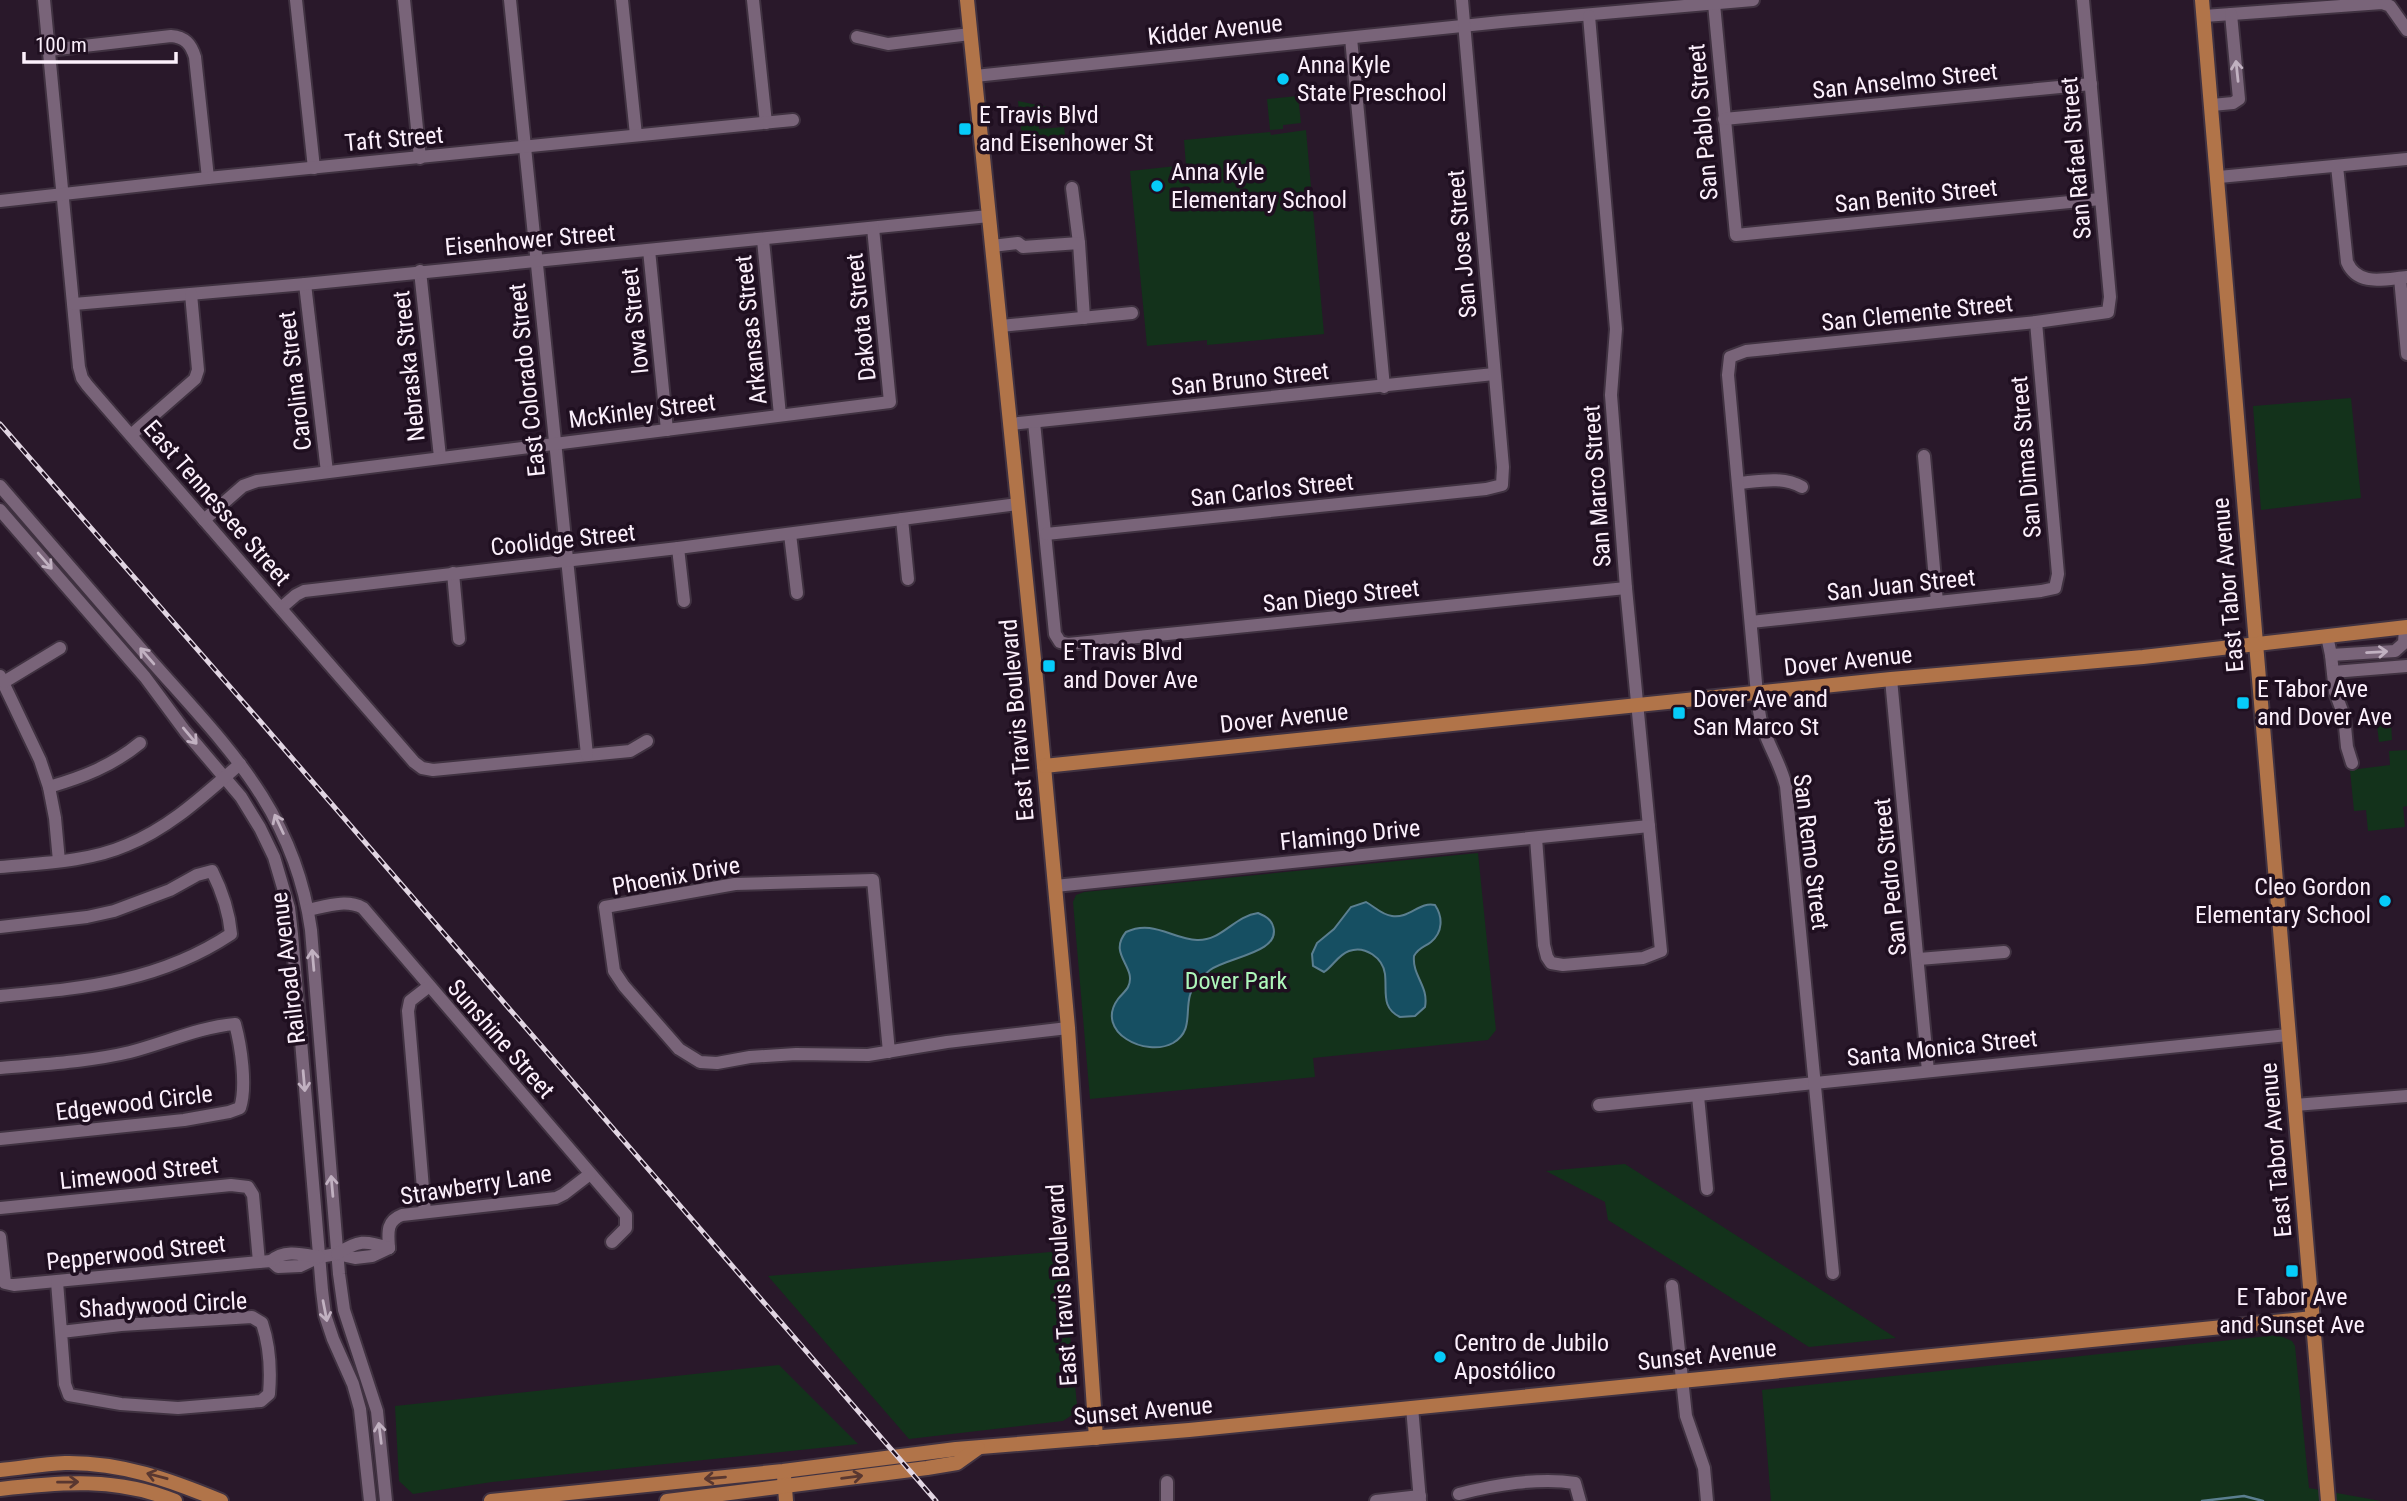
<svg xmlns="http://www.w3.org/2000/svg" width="2407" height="1501" viewBox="0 0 2407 1501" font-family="'Roboto Condensed',sans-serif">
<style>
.green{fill:#13321b}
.water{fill:#164f62;stroke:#5b7f90;stroke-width:2}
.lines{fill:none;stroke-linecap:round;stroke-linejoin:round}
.stream{stroke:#5b7f90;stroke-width:2.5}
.minor-casing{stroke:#403241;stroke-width:16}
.major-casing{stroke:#403241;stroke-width:18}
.minor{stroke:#796479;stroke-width:12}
.major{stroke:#b17449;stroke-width:14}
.rail-casing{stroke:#e1d5e2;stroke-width:5}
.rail{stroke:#1f0f20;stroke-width:2.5;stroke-dasharray:8;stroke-linecap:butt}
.oneway{stroke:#c1b1c1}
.oneway2{stroke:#593730}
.poi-dot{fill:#06cbf9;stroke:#1f0f20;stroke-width:2.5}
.labels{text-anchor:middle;stroke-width:7;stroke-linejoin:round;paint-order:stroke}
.street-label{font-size:24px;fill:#fcf0fc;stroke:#1f0f20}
.poi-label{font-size:24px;fill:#fcf0fc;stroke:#1f0f20;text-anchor:start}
.park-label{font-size:24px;fill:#aef8bb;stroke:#1f0f20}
</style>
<rect width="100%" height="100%" fill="#29182a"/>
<g class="green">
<path d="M 1298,96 L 1301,123 L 1283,125 L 1283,129 L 1270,130 L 1267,99 Z"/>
<path d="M 1018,101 L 1052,108 L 1053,119 L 1039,120 L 1039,129 L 1064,127 L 1066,142 L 1023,147 Z"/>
<path d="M 1306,130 L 1324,334 L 1207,345 L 1207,340 L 1147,346 L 1130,171 L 1186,165 L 1184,140 L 1270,132 L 1271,135 Z"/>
<path d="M 2351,398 L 2361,498 L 2261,510 L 2253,406 Z"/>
<path d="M 2391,723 L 2392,740 L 2379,742 L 2377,725 Z"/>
<path d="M 2407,750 L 2407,806 L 2403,807 L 2405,827 L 2368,831 L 2366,810 L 2354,811 L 2350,770 L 2390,765 L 2389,751 Z"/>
<path d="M 1478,853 L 1496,1030 L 1488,1040 L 1313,1058 L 1315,1077 L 1090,1099 L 1073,902 L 1076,895 L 1084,892 Z"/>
<path d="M 1625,1164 L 1896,1338 L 1809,1347 L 1608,1220 L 1605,1202 L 1546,1171 Z"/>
<path d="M 1062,1251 L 1077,1405 L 1072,1415 L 1063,1421 L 909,1439 L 768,1276 Z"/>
<path d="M 2278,1335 L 2292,1341 L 2295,1346 L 2309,1488 L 2381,1501 L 1771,1501 L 1762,1390 Z"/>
<path d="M 779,1365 L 858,1444 L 492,1482 L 413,1494 L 399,1481 L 395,1406 Z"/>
</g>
<g class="water">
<path d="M 1366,902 C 1375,907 1382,915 1392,916 C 1409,919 1420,901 1435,905 C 1443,917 1443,932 1431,942 C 1425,947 1419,947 1414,956 C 1412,976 1429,986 1425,1007 L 1415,1016 L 1400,1017 C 1381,1008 1387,992 1385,974 C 1383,958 1365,945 1349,951 C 1338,955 1333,966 1324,972 L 1313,966 L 1312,954 L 1317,943 L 1334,929 L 1351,907 Z"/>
<path d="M 1258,913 C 1265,916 1271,919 1273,926 C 1282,953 1227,957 1210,970 C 1202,976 1192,986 1190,995 C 1185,1013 1193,1031 1173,1043 C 1146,1058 1094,1032 1118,999 C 1121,995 1126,991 1128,987 C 1138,967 1107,955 1126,932 C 1153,919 1172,939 1197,940 C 1222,941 1234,916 1258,913 Z"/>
</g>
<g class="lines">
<path class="stream" d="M 2202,1501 L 2244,1496 L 2263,1501"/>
<defs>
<g id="minor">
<path d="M 44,0 L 79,367 L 82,378 L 87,385 L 414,762 L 422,768 L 433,770 L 630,751 L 647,741"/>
<path d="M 296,0 L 314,168"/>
<path d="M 404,0 L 420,158"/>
<path d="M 510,0 L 587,755"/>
<path d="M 622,0 L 636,135"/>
<path d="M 753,0 L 766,123"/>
<path d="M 1714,4 L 1736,235 L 2100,199"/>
<path d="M 2204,16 L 2382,3 L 2390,6 L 2407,30"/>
<path d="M 857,37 L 888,44 L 970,34"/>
<path d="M 1351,38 L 1384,387"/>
<path d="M 49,50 L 171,36 C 185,37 191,44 195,57 L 208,178"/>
<path d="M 975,76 L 1501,22 L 1753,0"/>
<path d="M 2212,105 L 2233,103 L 2239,99 L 2231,14"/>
<path d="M 1724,119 L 2091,84"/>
<path d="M 2337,166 L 2347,262 C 2358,287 2384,279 2407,277"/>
<path d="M 2219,177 L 2407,159"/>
<path d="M 1072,188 L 1079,243"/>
<path d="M 0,201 L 208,178 L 793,120"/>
<path d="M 763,240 L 780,415"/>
<path d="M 992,246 L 1018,243 L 1023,247 L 1079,243 L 1084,318"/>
<path d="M 649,250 L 667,430"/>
<path d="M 420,271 L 440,457"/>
<path d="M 2400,278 L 2407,354"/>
<path d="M 305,284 L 327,472"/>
<path d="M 74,304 L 305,284 L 989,216"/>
<path d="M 1001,326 L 1132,313"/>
<path d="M 1034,422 L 1055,634 L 1060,642 L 1068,644 L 1626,588"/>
<path d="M 1010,424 L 1494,374"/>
<path d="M 131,435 L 195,379 L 198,370 L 191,294"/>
<path d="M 1924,456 L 1937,602"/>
<path d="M 1738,483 C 1760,481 1783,476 1802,487"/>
<path d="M 0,486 C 49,543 98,599 147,656 C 224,744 294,808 311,930 L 339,1274 L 344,1310 L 377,1411 L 386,1501"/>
<path d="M 0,510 L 145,677 L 185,731 L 241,797 L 260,828 L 274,857 L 289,908 L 292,934 L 322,1290 L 325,1315 L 333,1339 L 353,1384 L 360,1409 L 370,1501"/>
<path d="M 902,519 L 908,579"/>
<path d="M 204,520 L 243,486 L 257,481 L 890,402 L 873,228"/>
<path d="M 790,534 L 797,593"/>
<path d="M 1046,534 L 1486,489 L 1502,485 L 1503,467 L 1462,0"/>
<path d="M 678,548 L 684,601"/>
<path d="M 453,573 L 459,639"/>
<path d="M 281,608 L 296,595 L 304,591 L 678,548 L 1018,504"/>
<path d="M 1751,622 L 2041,591 L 2055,588 L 2058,574 L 2036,322"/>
<path d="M 2327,636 L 2331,655 L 2335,692 L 2344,716 L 2347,747 L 2352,763"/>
<path d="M 2331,655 L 2395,651 L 2404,643 L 2405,627"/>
<path d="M 2333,672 L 2407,666"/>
<path d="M 0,676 L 40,760 L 49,787 L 55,818 L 59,861"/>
<path d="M 1891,679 L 1928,1071"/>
<path d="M 4,682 L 60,648"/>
<path d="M 49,787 C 83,777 112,766 140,743"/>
<path d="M 1536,838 L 1544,945 L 1547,957 L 1551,963 L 1563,965 L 1643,958 L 1661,951 L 1626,588 L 1611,395 L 1616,329 L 1589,16"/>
<path d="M 0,867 C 42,863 88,862 127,845 C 171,827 204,795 240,764"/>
<path d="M 1055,886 L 1649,826"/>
<path d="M 308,910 C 327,906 346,899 363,908 L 626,1215 L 626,1228 L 612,1242"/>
<path d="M 0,927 L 87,917 L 114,911 L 170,890 L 197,875 L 212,871 C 222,891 229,911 231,934 C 159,982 84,988 0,996"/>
<path d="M 1919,959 L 2004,952"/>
<path d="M 889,1052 L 873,880 L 735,884 L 605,907 L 614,971 L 624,986 L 679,1049 L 700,1062 L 717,1063 L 750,1057 L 796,1054 L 868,1055 L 947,1042 L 1068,1028"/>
<path d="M 0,1068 C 43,1064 88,1062 130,1052 C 165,1043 199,1027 235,1024 C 241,1046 247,1086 240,1108 L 229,1112 L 184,1120 L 0,1139"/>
<path d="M 1698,1096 L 1707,1189"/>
<path d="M 1599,1105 L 2288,1035"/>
<path d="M 2295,1105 L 2407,1096"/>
<path d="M 0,1208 L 231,1185 L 248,1187 L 253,1195 L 259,1262"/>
<path d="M 425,1212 L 408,1011 L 410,1001 L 428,987"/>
<path d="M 0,1237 L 5,1283 L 14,1285 L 259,1262 L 271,1261 L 278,1267 L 300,1266 L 319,1257 L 337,1254 L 355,1258 L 372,1256 L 389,1248"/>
<path d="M 389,1248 C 388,1233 386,1221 402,1215 L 556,1198 L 564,1194 L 590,1174"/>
<path d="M 337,1254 C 358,1240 365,1240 389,1248"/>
<path d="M 271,1261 C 284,1249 302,1254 319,1257"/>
<path d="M 1833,1273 L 1786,786 C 1778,755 1762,739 1758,705 L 1728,375 L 1730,357 L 1746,351 L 2036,322 L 2108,312 L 2110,297 L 2083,0"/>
<path d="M 57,1282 L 61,1332 L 121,1325 L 252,1317 L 262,1323 C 269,1344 271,1371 269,1394 L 261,1401 L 178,1408 L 121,1404 L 69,1395 L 65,1384 L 61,1332"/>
<path d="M 1672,1286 L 1686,1416 L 1704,1468 L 1707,1501"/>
<path d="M 1412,1407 L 1420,1501"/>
<path d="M 1167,1482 L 1167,1501"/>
<path d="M 1459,1494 C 1493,1485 1540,1477 1575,1483 L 1580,1501"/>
<path d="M 1376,1501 L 1420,1496"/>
</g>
<g id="major">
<path d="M 967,0 L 1036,679 L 1068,1028 L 1096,1438"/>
<path d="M 2202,0 L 2328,1501"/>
<path d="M 1044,766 L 1891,679 L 2143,657 L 2407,627"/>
<path d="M 0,1470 C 21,1468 43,1464 65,1463 C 121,1462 170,1480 221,1501"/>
<path d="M 784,1476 L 786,1501"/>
<path d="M 0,1489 C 60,1482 118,1477 175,1501"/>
<path d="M 491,1501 L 783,1471 L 956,1449 L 1189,1430 L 2313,1318"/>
<path d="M 667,1501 L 927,1468 L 957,1463 L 978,1448"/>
</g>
</defs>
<use href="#minor" class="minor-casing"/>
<use href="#major" class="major-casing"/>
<use href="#minor" class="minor"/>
<use href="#major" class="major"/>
<defs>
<path id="rail" d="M 0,424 L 259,720 L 936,1501"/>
</defs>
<use href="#rail" class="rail-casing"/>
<use href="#rail" class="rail"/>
</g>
<defs><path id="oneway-shaft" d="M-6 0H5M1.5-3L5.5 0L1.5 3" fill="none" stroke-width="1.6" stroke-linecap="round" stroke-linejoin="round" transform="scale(1.75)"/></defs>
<g class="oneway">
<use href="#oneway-shaft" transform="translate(2237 71) rotate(-96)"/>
<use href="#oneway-shaft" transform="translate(45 561) rotate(49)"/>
<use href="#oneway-shaft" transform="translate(2377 652) rotate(-3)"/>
<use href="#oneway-shaft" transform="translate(147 656) rotate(-131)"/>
<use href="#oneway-shaft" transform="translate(190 736) rotate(50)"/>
<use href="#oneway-shaft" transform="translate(279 824) rotate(-115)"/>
<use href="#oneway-shaft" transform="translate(313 960) rotate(-95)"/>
<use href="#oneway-shaft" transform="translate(304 1081) rotate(85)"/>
<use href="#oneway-shaft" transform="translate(332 1186) rotate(-95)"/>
<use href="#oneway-shaft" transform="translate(325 1311) rotate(79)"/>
<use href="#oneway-shaft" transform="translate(380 1433) rotate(-97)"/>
</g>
<g class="oneway2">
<use href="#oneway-shaft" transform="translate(157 1476) rotate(-165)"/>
<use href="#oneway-shaft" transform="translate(852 1477) rotate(-7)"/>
<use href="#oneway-shaft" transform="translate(715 1478) rotate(175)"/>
<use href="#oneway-shaft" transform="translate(68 1482) rotate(-1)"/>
</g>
<g class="poi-dot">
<circle cx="1283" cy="79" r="7"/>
<rect x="958" y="122" width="14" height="14" rx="3.5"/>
<circle cx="1157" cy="186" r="7"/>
<rect x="1042" y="659" width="14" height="14" rx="3.5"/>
<rect x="2236" y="696" width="14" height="14" rx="3.5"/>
<rect x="1672" y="706" width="14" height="14" rx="3.5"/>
<circle cx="2385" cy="901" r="7"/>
<rect x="2285" y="1264" width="14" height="14" rx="3.5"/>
<circle cx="1440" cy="1357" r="7"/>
</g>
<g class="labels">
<g class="street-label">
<text transform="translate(1215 30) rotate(-6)" y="8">Kidder Avenue</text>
<text transform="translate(1905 81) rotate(-6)" y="8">San Anselmo Street</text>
<text transform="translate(1703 122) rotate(-95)" y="8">San Pablo Street</text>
<text transform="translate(394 139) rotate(-5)" y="8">Taft Street</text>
<text transform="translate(2076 158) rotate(-95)" y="8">San Rafael Street</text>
<text transform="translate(1916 196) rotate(-6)" y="8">San Benito Street</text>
<text transform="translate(530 240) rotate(-5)" y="8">Eisenhower Street</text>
<text transform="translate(1462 244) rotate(-95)" y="8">San Jose Street</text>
<text transform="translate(1917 313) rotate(-6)" y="8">San Clemente Street</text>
<text transform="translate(861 317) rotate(-96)" y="8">Dakota Street</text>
<text transform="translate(635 321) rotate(-96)" y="8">Iowa Street</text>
<text transform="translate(751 330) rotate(-96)" y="8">Arkansas Street</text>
<text transform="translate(409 366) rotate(-96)" y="8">Nebraska Street</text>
<text transform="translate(1250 379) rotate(-6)" y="8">San Bruno Street</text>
<text transform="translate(527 380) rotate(-96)" y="8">East Colorado Street</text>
<text transform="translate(295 381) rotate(-97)" y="8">Carolina Street</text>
<text transform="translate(642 411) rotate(-7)" y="8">McKinley Street</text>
<text transform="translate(2026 457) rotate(-95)" y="8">San Dimas Street</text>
<text transform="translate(1597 486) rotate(-94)" y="8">San Marco Street</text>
<text transform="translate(1272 490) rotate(-6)" y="8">San Carlos Street</text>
<text transform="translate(217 503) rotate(49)" y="8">East Tennessee Street</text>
<text transform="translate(563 540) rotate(-6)" y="8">Coolidge Street</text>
<text transform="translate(1901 585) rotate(-6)" y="8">San Juan Street</text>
<text transform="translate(2228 585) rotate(-95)" y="8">East Tabor Avenue</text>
<text transform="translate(1341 596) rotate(-6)" y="8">San Diego Street</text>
<text transform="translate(1848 661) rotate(-6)" y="8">Dover Avenue</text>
<text transform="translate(1284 718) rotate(-6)" y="8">Dover Avenue</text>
<text transform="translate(1017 720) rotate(-95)" y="8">East Travis Boulevard</text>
<text transform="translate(1350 835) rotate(-6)" y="8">Flamingo Drive</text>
<text transform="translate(1811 852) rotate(83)" y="8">San Remo Street</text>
<text transform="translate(676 876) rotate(-10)" y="8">Phoenix Drive</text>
<text transform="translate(1890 877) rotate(-96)" y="8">San Pedro Street</text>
<text transform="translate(288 968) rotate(-97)" y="8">Railroad Avenue</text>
<text transform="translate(501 1039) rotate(49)" y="8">Sunshine Street</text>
<text transform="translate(1942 1048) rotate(-6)" y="8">Santa Monica Street</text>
<text transform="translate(134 1103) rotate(-7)" y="8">Edgewood Circle</text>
<text transform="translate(2276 1150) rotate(-95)" y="8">East Tabor Avenue</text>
<text transform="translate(139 1173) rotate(-6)" y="8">Limewood Street</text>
<text transform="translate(476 1185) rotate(-9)" y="8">Strawberry Lane</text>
<text transform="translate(136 1253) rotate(-6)" y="8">Pepperwood Street</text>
<text transform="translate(1062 1285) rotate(-94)" y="8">East Travis Boulevard</text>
<text transform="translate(163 1305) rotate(-3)" y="8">Shadywood Circle</text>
<text transform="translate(1707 1355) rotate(-6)" y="8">Sunset Avenue</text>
<text transform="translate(1143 1411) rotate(-5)" y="8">Sunset Avenue</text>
</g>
<g class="poi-label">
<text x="1297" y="73">Anna Kyle<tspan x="1297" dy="28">State Preschool</tspan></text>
<text x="979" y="123">E Travis Blvd<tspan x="979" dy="28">and Eisenhower St</tspan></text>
<text x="1171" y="180">Anna Kyle<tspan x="1171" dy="28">Elementary School</tspan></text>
<text x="1063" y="660">E Travis Blvd<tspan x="1063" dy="28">and Dover Ave</tspan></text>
<text x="2257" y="697">E Tabor Ave<tspan x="2257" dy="28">and Dover Ave</tspan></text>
<text x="1693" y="707">Dover Ave and<tspan x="1693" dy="28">San Marco St</tspan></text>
<text x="2371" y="895" text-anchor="end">Cleo Gordon<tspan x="2371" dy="28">Elementary School</tspan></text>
<text x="2292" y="1305" text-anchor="middle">E Tabor Ave<tspan x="2292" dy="28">and Sunset Ave</tspan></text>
<text x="1454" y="1351">Centro de Jubilo<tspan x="1454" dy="28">Apostólico</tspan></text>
</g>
<g class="park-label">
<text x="1236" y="989">Dover Park</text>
</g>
</g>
<path d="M24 52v10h152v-10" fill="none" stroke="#fcf0fc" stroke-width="3.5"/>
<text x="35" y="52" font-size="21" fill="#fcf0fc" stroke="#1f0f20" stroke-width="5" paint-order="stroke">100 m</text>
</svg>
